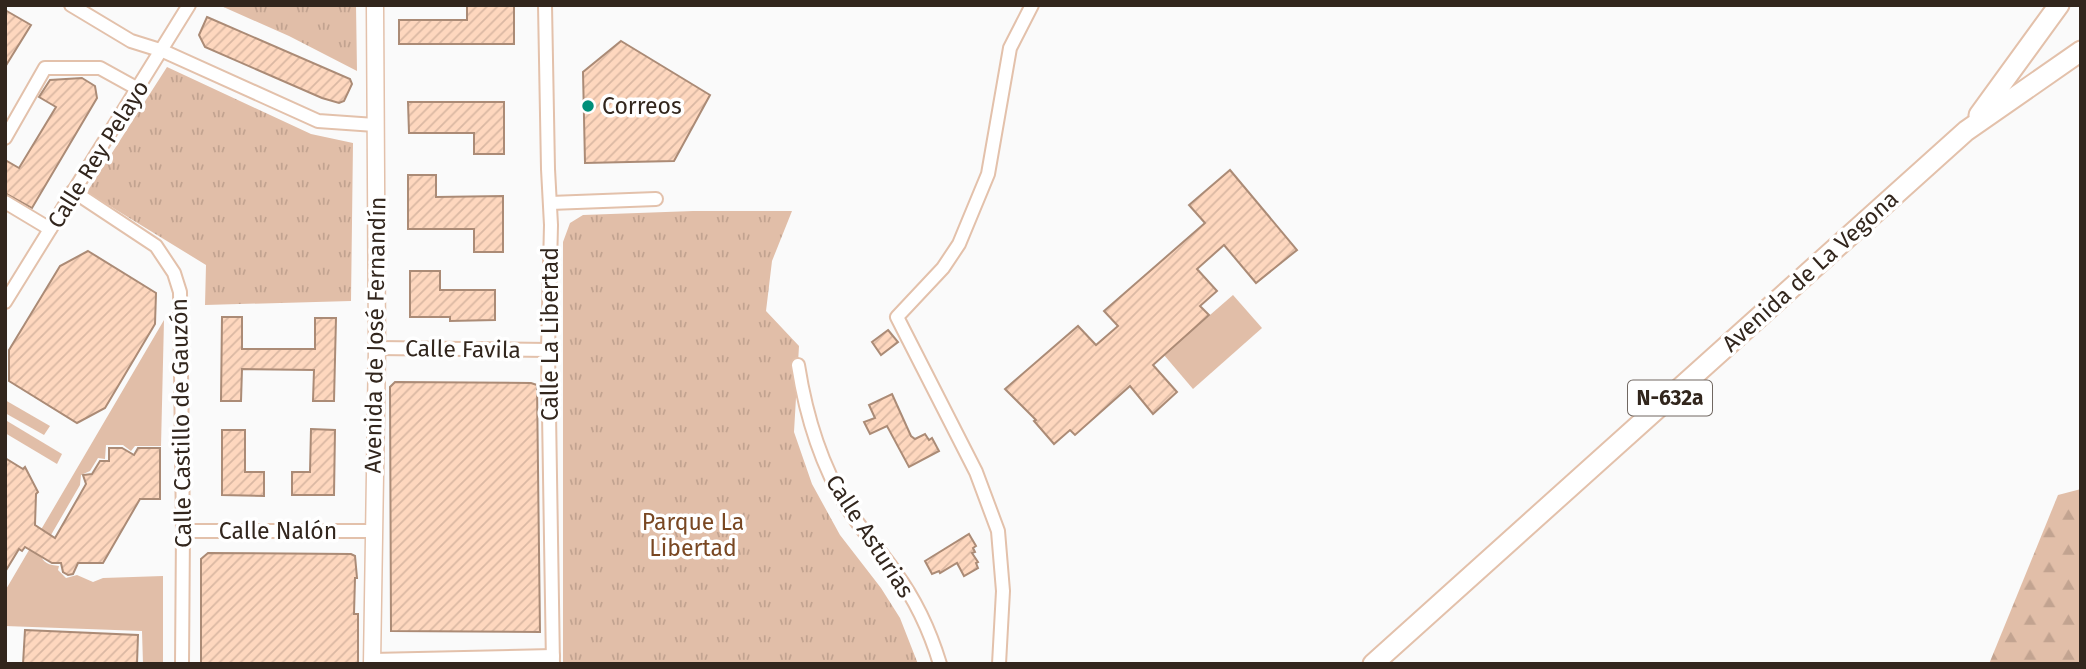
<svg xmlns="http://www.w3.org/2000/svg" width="2086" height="669" viewBox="0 0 2086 669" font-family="'Fira Sans',sans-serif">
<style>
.green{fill:#e1bea8}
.forest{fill:url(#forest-firs)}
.park{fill:url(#park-tufts)}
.building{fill:url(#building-hatch);stroke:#ab8b76;stroke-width:2}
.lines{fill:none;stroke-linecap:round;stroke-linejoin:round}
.minor-casing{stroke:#e3c1ab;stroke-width:16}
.tertiary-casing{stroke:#e3c1ab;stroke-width:19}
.primary-casing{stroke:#e3c1ab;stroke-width:23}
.minor{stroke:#fff;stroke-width:12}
.tertiary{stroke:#fff;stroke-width:16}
.primary{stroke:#fff;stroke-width:19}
.poi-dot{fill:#008f79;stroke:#fff;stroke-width:2.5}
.labels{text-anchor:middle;stroke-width:7;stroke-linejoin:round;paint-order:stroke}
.shield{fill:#fff;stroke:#706761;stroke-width:2}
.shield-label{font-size:21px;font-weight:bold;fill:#32261d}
.poi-label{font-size:23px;fill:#32261d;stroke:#fff;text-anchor:start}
.street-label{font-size:23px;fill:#32261d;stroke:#fff}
.park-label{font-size:23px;fill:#794722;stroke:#fff}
</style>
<defs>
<pattern id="forest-firs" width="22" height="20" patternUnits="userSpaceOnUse" patternTransform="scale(1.75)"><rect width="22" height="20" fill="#e1bea8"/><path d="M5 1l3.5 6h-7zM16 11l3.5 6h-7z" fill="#c2a390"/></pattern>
<pattern id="park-tufts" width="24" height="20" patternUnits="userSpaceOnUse" patternTransform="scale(1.75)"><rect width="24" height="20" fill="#e1bea8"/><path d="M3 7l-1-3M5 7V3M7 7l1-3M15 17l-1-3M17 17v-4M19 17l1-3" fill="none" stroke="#c2a390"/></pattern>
<pattern id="building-hatch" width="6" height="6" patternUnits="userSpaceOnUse" patternTransform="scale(1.75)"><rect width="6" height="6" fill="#fed7be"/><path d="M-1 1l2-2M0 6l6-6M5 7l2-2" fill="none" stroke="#dab8a3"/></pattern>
</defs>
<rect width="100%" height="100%" fill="#fafafa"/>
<g class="green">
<path d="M 1233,295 L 1262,328 L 1193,389 L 1164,355 Z"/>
<path d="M 164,320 L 161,446 L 135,446 L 131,451 L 123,445 L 106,445 L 105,459 L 98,458 L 90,471 L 81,475 L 80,485 L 40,554 C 43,563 49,565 59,566 L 58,570 L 66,578 L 77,575 L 93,582 L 103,578 L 163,576 L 163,664 L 143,664 L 142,631 L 5,626 L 5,591 Z"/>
<path d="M 5,400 L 50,426 L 44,435 L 5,413 Z"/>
<path d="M 7,421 L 62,454 L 57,464 L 5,433 Z"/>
</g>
<path class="forest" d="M 2081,489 L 2081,664 L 1989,664 L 2058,495 Z"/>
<g class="park">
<path d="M 219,5 L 356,5 L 357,71 L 289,36 Z"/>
<path d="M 167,67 L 311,134 L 353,143 L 351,301 L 205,305 L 206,265 L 87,192 Z"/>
<path d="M 693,211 L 792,211 L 772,261 L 766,311 L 799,346 L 794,432 L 812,484 L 840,535 L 881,588 L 900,618 L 918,664 L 563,664 L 563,242 L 570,223 L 583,215 Z"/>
</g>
<g class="building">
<path d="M 467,5 L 514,5 L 514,44 L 399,44 L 399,20 L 467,20 Z"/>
<path d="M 5,10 L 31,25 L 5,67 Z"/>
<path d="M 207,17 L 350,79 L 352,84 L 344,101 L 339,103 L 322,98 L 205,47 L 199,35 Z"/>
<path d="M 621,41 L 710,95 L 674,161 L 585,163 L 583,72 Z"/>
<path d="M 82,78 L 95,86 L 97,98 L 32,208 L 5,193 L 5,160 L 19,168 L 56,107 L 39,97 L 50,80 Z"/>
<path d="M 408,102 L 504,102 L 504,154 L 474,154 L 474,133 L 409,133 Z"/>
<path d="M 1230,170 L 1297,250 L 1256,283 L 1224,245 L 1197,269 L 1217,291 L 1200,306 L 1209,315 L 1153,365 L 1177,392 L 1153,414 L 1130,386 L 1075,435 L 1070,430 L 1054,444 L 1034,421 L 1036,420 L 1005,389 L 1078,326 L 1096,345 L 1118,326 L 1104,311 L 1205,223 L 1189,205 Z"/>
<path d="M 408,175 L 436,175 L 436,197 L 503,196 L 503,252 L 474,252 L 474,229 L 408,229 Z"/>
<path d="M 88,251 L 156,293 L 155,324 L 105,408 L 77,423 L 9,381 L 9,350 L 60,266 Z"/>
<path d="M 410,271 L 440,271 L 440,290 L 495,290 L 495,320 L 450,321 L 450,317 L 410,317 Z"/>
<path d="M 222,317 L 242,317 L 242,349 L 315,349 L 315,318 L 336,318 L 334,401 L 313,401 L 314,370 L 242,369 L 241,401 L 221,401 Z"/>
<path d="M 888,330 L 898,342 L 881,355 L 872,342 Z"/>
<path d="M 395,382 L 531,383 L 537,385 L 540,632 L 391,631 L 390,387 Z"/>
<path d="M 892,394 L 911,436 L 915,439 L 925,434 L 929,440 L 932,438 L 939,451 L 909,467 L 887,426 L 870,434 L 864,422 L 875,418 L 869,405 Z"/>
<path d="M 311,429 L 335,430 L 334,495 L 292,495 L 292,472 L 310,472 Z"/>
<path d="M 222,430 L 245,430 L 245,472 L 264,472 L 264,496 L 222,495 Z"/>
<path d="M 109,448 L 122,448 L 134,455 L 138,448 L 160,448 L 160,499 L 140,499 L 103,563 L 78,563 L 73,574 L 68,575 L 63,572 L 61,563 L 52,563 L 25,547 L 22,551 L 19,549 L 5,572 L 5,458 L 23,469 L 25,467 L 38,492 L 36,494 L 35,525 L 55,538 L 86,484 L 83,475 L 92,474 L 100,461 L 109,461 Z"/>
<path d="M 969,534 L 976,546 L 973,548 L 975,552 L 972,553 L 978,562 L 976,563 L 978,568 L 964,576 L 957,563 L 940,573 L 939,571 L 932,574 L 925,561 Z"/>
<path d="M 208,553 L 351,554 L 355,556 L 357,578 L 355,578 L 354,614 L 358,614 L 358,664 L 201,664 L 201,559 Z"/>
<path d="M 25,630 L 138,635 L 137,664 L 23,664 Z"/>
</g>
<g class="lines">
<defs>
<g id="minor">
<path d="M 71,5 L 131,41 L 163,51 L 318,121 L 375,125"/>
<path d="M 545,5 L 548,169 L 551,225 L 548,350 L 553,664"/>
<path d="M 5,138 L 45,68 L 100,68 L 138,89"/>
<path d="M 73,191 L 156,246 L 174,273 L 180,292 L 183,531 L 182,664"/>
<path d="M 5,202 L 50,229"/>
<path d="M 550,203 L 656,199"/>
<path d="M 5,302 L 189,5"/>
<path d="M 377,348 L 548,350"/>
<path d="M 798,365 C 806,416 820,463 847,507 C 861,530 880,550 895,572 C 915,599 930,631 940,664"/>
<path d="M 183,531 L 373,531"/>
<path d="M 372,660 L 553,656"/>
<path d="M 999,664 L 1003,591 L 998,531 L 976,472 L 897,317 L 943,268 L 959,244 L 988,174 L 1010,48 L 1032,5"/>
</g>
<path id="tertiary" d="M 372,664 L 377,348 L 375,5"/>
<g id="primary">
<path d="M 1979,115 L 2059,5"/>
<path d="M 1373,664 L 1966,131 L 2081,51"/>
</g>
</defs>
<use href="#minor" class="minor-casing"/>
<use href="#tertiary" class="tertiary-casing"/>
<use href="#primary" class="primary-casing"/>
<use href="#minor" class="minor"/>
<use href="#tertiary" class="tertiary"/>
<use href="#primary" class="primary"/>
</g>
<circle class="poi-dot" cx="588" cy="106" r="7"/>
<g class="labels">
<rect class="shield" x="1628" y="380.5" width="84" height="35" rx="5"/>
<g class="shield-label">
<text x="1670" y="405">N-632a</text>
</g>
<g class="poi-label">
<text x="602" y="114">Correos</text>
</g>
<g class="street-label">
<text transform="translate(98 154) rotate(-58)" y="8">Calle Rey Pelayo</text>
<text transform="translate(1810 271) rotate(-42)" y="8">Avenida de La Vegona</text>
<text transform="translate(550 334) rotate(-90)" y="8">Calle La Libertad</text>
<text transform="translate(375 335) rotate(-89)" y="8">Avenida de José Fernandín</text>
<text transform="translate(463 349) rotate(1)" y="8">Calle Favila</text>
<text transform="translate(181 423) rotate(-91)" y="8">Calle Castillo de Gauzón</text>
<text x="278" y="539">Calle Nalón</text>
<text transform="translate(870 536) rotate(57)" y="8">Calle Asturias</text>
</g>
<g class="park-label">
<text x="693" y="530">Parque La<tspan x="693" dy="26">Libertad</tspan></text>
</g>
</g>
<rect width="2086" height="669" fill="none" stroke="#32261d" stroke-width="14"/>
</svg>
